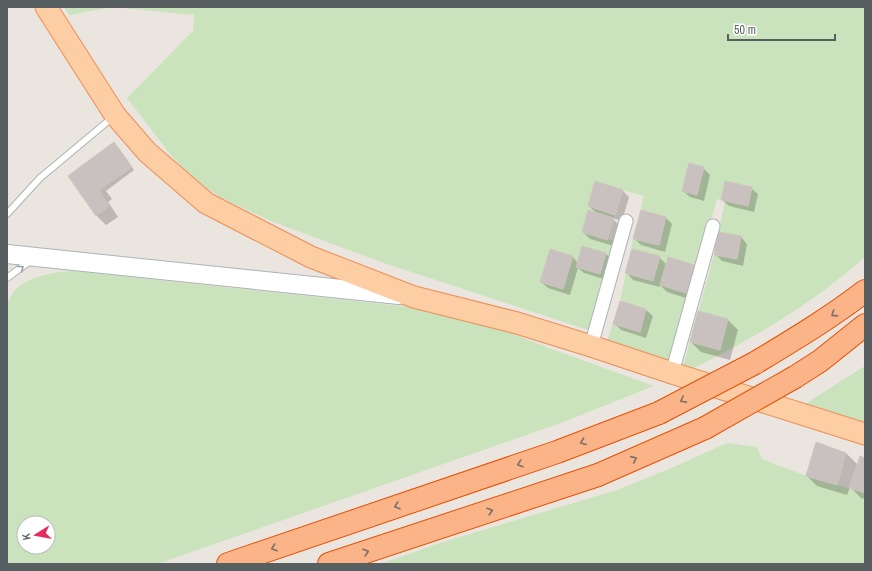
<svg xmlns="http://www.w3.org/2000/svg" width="872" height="571" viewBox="0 0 872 571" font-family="'Archivo Narrow',sans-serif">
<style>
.green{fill:#cae3bc;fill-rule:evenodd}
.shadow{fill:#0003}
.building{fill:#c8c1bf;stroke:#d0c4be}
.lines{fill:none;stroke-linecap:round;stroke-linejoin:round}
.lane-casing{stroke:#adb3b5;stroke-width:8}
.street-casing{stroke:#adb3b5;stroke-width:15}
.secondary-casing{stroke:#acb3b6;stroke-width:20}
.primary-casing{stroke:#ee8d56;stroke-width:23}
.highway-casing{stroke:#e74f04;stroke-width:24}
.lane{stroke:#fff;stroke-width:6}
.street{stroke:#fff;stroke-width:13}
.secondary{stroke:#fff;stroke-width:18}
.primary{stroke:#fdcea3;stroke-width:21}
.highway{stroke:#fbb487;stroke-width:22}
.highway-bridge-casing{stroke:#e74f04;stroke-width:24;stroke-linecap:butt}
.highway-bridge{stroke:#fbb487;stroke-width:22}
.oneway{stroke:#9b9fa0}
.oneway2{stroke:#797069}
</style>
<rect width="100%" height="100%" fill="#ebe5df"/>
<g class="green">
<path d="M 64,7 L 865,7 L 865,257 C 813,304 752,339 690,370 L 683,367 L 714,255 L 725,201 L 717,199 L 670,362 L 607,342 L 620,301 L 633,239 L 644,196 L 623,190 L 607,239 L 614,240 L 588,330 L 384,263 L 268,220 L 220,197 L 194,180 L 169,153 L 127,98 L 193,31 L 194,15 L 112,7 L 69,15 Z"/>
<path d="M 74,271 L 410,307 L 462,318 L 503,330 L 546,347 L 654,386 L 561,423 L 157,564 L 7,564 L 7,304 C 10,298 13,292 17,288 C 33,275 55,272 74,271 ZM 24,523 L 48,523 L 48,547 L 24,547 Z"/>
<path d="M 865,366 L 865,422 L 805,404 Z"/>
<path d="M 727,443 L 757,447 L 762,459 L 806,476 L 865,493 L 865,564 L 380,564 L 443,542 L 617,490 L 669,469 Z"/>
</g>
<g class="shadow">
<path d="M 117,146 L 134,170 L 106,191 L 112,199 L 108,202 L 118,217 L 106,225 L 96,215 L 69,176 Z"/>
<path d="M 703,168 L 710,175 L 704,201 L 690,197 L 683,191 Z"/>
<path d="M 751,188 L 758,194 L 754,212 L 729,206 L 722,200 Z"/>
<path d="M 622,190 L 629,197 L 622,221 L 612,218 L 620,226 L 614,246 L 590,239 L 583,232 L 597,214 L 589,206 Z"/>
<path d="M 666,218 L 672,224 L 665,252 L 641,245 L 634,238 Z"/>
<path d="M 741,237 L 747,244 L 743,266 L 722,261 L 715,254 Z"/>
<path d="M 583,247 L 606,254 L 613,260 L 607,280 L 584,273 L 578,268 L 570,295 L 548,288 L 541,282 L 551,251 L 573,257 L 578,263 Z"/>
<path d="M 659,257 L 667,265 L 669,259 L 694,266 L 700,273 L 692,300 L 667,292 L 660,285 L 660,287 L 633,280 L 627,273 Z"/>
<path d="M 621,302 L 646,310 L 653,316 L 646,338 L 621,330 L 614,323 Z"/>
<path d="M 728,320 L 738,330 L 730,360 L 701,352 L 691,342 Z"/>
<path d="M 816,443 L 846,453 L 858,465 L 865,459 L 865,499 L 861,498 L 850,487 L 847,495 L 817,486 L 807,476 Z"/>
</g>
<g class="building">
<path d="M 114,142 L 132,167 L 102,188 L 84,164 Z"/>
<path d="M 689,163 L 704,167 L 697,195 L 682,191 Z"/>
<path d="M 84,164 L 102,188 L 99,191 L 109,206 L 96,216 L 68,176 Z"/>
<path d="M 595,181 L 623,190 L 615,215 L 588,206 Z"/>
<path d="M 725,181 L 752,187 L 748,206 L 721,200 Z"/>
<path d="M 588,210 L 614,218 L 607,240 L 582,232 Z"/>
<path d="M 641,210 L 666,217 L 659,245 L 633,239 Z"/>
<path d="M 718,232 L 741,236 L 737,259 L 714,255 Z"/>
<path d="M 582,246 L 606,253 L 600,274 L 576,267 Z"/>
<path d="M 550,249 L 573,256 L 563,289 L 540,282 Z"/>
<path d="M 632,249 L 660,256 L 653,281 L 625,273 Z"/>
<path d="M 668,257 L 694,265 L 686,293 L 660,285 Z"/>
<path d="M 620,301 L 646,309 L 640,332 L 613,324 Z"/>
<path d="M 698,311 L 728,319 L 720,350 L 690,342 Z"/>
<path d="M 816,442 L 846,453 L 837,485 L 806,476 Z"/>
<path d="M 860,456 L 865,458 L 865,493 L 849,488 Z"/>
</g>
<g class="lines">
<defs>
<g id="lane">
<path d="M 7,214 L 40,178 L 113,117"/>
<path d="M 7,278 L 30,261"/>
</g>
<g id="street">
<path d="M 591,346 L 626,221"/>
<path d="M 672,373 L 713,226"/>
</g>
<path id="secondary" d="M 7,254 L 399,295"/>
<path id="primary" d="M 46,7 L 115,115 L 147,152 L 206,203 L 311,257 L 414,297 L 517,323 L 591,346 L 672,373 L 865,434"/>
<g id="highway">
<path d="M 755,363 C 793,340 830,318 865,291"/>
<path d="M 795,377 L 820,361 L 865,325"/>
<path d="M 228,564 L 557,452 L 659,413"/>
<path d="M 329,564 L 598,475 L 705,428"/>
</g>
</defs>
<use href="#lane" class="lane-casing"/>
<use href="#street" class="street-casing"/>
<use href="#secondary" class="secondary-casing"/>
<use href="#primary" class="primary-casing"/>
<use href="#highway" class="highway-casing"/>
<use href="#lane" class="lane"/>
<use href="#street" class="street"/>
<use href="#secondary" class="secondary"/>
<use href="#primary" class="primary"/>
<use href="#highway" class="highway"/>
<defs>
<g id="highway-bridge">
<path d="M 659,413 L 755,363"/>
<path d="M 705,428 L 795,377"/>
</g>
</defs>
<use href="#highway-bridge" class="highway-bridge-casing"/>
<use href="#highway-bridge" class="highway-bridge"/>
</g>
<defs><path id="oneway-chevron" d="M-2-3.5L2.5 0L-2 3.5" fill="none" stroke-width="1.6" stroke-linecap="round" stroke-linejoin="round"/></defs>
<use class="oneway" href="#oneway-chevron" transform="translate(21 268) rotate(-38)"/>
<g class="oneway2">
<use href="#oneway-chevron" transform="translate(834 314) rotate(147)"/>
<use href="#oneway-chevron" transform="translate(683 400) rotate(152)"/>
<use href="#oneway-chevron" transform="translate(583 442) rotate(159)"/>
<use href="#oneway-chevron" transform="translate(634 459) rotate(-24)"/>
<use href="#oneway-chevron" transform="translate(520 464) rotate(161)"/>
<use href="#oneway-chevron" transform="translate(397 506) rotate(161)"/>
<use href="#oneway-chevron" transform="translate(490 511) rotate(-18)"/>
<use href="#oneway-chevron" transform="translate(274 548) rotate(161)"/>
<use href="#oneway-chevron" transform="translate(366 552) rotate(-18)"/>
</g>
<rect width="872" height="571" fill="none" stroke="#585f61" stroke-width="16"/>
<g transform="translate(36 535) rotate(259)"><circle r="19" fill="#ffffff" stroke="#bcbfc0"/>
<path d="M0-3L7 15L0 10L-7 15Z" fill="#e52c5f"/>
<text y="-6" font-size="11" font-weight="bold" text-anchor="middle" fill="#585f61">K</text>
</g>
<path d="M728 34v6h107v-6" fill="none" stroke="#585f61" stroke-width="2"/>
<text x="734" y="34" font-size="12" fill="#585f61" stroke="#ffffff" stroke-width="3" paint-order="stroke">50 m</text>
</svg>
